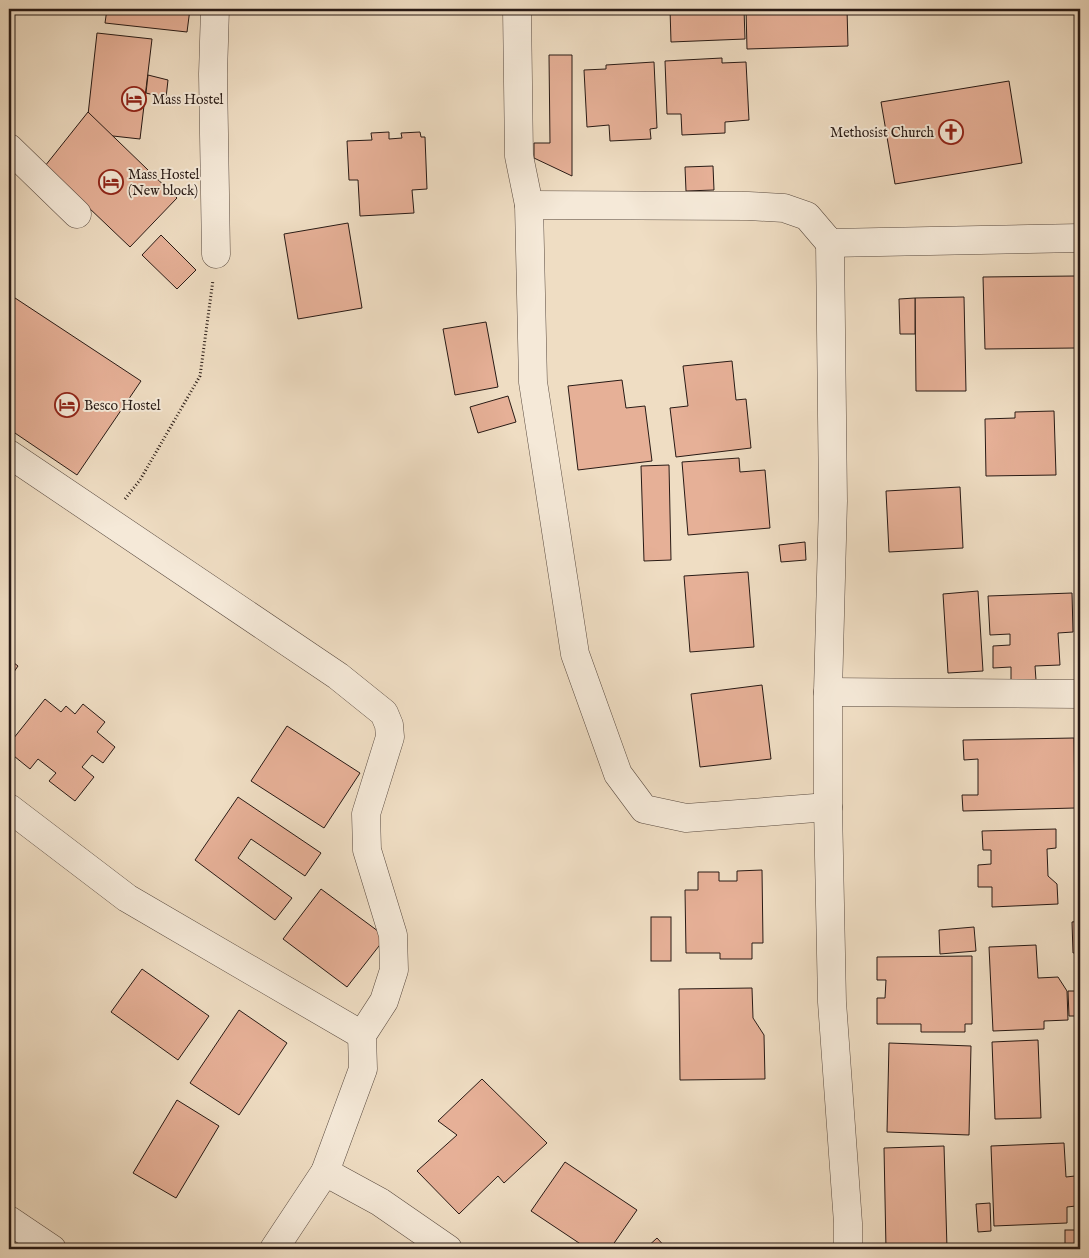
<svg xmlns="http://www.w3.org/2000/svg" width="1089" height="1258" viewBox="0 0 1089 1258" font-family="'IM FELL English',serif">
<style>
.building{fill:#e6b097;stroke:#281a15}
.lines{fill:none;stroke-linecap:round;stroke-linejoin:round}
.street-casing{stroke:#5a4b40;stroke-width:29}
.path{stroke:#281a15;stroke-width:3;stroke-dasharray:1 2.5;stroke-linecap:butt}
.street{stroke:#f5e9d8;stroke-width:28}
.labels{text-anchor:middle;stroke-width:4;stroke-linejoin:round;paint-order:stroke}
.poi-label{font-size:14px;fill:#281a15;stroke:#f5e9d8;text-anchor:start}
</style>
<rect width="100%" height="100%" fill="#efddc3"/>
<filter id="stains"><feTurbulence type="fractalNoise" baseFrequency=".004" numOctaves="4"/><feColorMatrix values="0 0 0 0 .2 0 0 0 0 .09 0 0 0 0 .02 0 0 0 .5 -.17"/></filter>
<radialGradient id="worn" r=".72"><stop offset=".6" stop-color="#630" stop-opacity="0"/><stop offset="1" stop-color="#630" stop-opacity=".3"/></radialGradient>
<g class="building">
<path d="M 107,9 L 190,9 L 187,32 L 105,23 Z"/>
<path d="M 670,9 L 744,9 L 745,39 L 671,42 Z"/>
<path d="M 746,9 L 847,9 L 848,46 L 747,49 Z"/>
<path d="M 97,33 L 152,39 L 140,139 L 86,133 Z"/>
<path d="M 549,55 L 572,55 L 572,176 L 534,158 L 534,143 L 550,143 Z"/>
<path d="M 722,58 L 722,63 L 746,62 L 749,120 L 725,122 L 725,133 L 682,135 L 681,114 L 667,114 L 665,61 Z"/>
<path d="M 654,62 L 657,128 L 650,129 L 651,139 L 610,141 L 609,125 L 587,127 L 584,70 L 606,69 L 606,65 Z"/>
<path d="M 148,75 L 168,80 L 166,98 L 146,93 Z"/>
<path d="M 1009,81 L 1022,163 L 895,184 L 881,102 Z"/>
<path d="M 88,112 L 177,198 L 130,247 L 45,166 Z"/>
<path d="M 389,132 L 389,139 L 402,138 L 401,133 L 420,132 L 421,137 L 425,137 L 427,189 L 412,190 L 414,213 L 360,216 L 358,180 L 349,180 L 347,141 L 372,140 L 371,133 Z"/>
<path d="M 713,166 L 714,190 L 686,191 L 685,167 Z"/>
<path d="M 348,223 L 362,308 L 298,319 L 284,234 Z"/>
<path d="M 161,235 L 196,270 L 177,289 L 142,255 Z"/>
<path d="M 1075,276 L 1076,348 L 985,349 L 983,277 Z"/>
<path d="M 9,294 L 141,381 L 77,475 L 9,429 Z"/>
<path d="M 964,297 L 966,391 L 916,391 L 915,298 Z"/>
<path d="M 915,298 L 915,334 L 900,334 L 899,299 Z"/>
<path d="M 486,322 L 498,387 L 455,395 L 443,329 Z"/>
<path d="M 732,361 L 736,400 L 746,399 L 751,448 L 676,457 L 670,408 L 688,406 L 683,366 Z"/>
<path d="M 622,380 L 626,408 L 645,406 L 652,461 L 578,470 L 568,386 Z"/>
<path d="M 508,396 L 516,422 L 478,433 L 470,407 Z"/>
<path d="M 1054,411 L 1056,475 L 986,476 L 985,419 L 1015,418 L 1015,412 Z"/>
<path d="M 739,458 L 740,472 L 765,470 L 770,528 L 688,535 L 682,462 Z"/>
<path d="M 669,465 L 671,560 L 644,561 L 641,466 Z"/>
<path d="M 960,487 L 963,548 L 889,552 L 886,491 Z"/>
<path d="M 805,542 L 806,560 L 781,562 L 779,545 Z"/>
<path d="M 748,572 L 754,647 L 690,652 L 684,576 Z"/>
<path d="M 978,591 L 983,671 L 948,673 L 943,594 Z"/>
<path d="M 1072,593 L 1073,632 L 1058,633 L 1060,665 L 1035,666 L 1036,680 L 1011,681 L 1011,667 L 993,668 L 993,646 L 1010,645 L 1010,634 L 990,635 L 988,596 Z"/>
<path d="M 9,659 L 18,666 L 9,679 Z"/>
<path d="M 762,685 L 771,759 L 700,767 L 691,694 Z"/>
<path d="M 45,699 L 61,712 L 66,706 L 75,714 L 83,704 L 105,722 L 97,732 L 115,747 L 103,763 L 92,755 L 82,767 L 94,777 L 75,801 L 49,781 L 56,773 L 38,759 L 30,769 L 9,752 L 9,744 Z"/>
<path d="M 287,726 L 360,773 L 324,828 L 251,781 Z"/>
<path d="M 1074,738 L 1075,808 L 963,811 L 962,795 L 978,795 L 978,759 L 964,760 L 963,740 Z"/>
<path d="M 238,797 L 321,853 L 305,876 L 251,839 L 238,858 L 292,898 L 275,920 L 195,860 Z"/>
<path d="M 1056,829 L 1056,848 L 1047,849 L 1048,876 L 1057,884 L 1058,904 L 992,907 L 992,887 L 978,887 L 978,865 L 991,864 L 991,850 L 983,850 L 982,831 Z"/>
<path d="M 762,870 L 763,943 L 752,943 L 752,959 L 720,959 L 720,953 L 686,953 L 685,890 L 698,890 L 698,872 L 719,872 L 719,881 L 737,881 L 737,871 Z"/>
<path d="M 321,889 L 386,937 L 347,987 L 283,939 Z"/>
<rect x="651" y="917" width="20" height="44"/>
<path d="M 1080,921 L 1080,952 L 1073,953 L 1072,922 Z"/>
<path d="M 974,927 L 976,951 L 940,954 L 939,930 Z"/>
<path d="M 1036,945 L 1038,978 L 1058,977 L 1067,991 L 1068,1020 L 1044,1021 L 1044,1029 L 993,1031 L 989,947 Z"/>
<path d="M 972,956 L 972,1024 L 965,1024 L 965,1032 L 921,1032 L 921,1024 L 877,1024 L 877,998 L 885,998 L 886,980 L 877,980 L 877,957 Z"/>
<path d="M 142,969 L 209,1016 L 178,1060 L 111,1012 Z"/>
<path d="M 752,988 L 753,1018 L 764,1035 L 765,1079 L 680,1080 L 679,989 Z"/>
<path d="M 1068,991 L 1080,991 L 1080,1016 L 1069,1016 Z"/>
<path d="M 239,1010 L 287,1043 L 239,1115 L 190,1083 Z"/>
<path d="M 1038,1040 L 1041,1118 L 995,1119 L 992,1042 Z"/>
<path d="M 889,1043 L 971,1046 L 969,1135 L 887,1132 Z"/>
<path d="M 482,1079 L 547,1143 L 504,1183 L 498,1176 L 459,1214 L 417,1171 L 457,1135 L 438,1121 Z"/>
<path d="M 177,1100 L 219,1126 L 176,1198 L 133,1173 Z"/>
<path d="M 1064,1143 L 1066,1177 L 1075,1176 L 1076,1206 L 1067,1207 L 1067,1223 L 994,1226 L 991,1146 Z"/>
<path d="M 944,1146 L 947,1248 L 886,1249 L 884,1148 Z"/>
<path d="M 565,1162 L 637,1210 L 610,1249 L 588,1249 L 531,1211 Z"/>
<path d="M 990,1203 L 991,1231 L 978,1232 L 976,1204 Z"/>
<rect x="1065" y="1230" width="15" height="19"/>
<path d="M 657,1238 L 667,1249 L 645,1249 Z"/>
</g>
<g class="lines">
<defs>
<g id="street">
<path d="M 215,9 L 213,74 L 216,254"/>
<path d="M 517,9 L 519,156 L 529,205 L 533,382 L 575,654 L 618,774 L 644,809 L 686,818 L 828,807"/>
<path d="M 9,148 L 77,214"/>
<path d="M 529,205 L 748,206 L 784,208 L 807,216 L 830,243 L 1080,238"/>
<path d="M 830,243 L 833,501 L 828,692 L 828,807 L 832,1002 L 848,1223 L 848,1249"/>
<path d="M 9,454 L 338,676 L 384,713 L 389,725 L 390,737 L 366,814 L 367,850 L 393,935 L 394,970 L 384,1001 L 362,1035 L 363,1069 L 325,1172 L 274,1249"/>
<path d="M 828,692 L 1080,694"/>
<path d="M 9,808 L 127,898 L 362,1035"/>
<path d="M 325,1172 L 380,1202 L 448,1249"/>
<path d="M 9,1220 L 52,1249"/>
</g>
</defs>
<use href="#street" class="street-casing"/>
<path class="path" d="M 125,499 L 140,480 L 200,376 L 213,280"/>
<use href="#street" class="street"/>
</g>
<defs>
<symbol id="hotel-ring" viewBox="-11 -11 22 22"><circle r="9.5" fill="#f5e9d8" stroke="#8f2418" stroke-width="1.5"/><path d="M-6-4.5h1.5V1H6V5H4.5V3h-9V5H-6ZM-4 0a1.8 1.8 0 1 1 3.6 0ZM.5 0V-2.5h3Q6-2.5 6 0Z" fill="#8f2418"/></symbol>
<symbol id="church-ring" viewBox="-11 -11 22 22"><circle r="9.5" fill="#f5e9d8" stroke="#8f2418" stroke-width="1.5"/><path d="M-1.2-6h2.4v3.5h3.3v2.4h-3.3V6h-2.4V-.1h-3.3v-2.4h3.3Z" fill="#8f2418"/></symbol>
</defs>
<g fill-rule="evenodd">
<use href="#hotel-ring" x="120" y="85" width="28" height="28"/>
<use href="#church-ring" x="937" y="118" width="28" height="28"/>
<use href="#hotel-ring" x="97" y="168" width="28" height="28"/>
<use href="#hotel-ring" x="53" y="391" width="28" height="28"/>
</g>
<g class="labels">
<g class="poi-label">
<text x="152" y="104">Mass Hostel</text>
<text x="934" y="137" text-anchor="end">Methosist Church</text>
<text x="128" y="179">Mass Hostel<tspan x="128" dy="16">(New block)</tspan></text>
<text x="84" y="410">Besco Hostel</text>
</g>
</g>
<rect width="1089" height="1258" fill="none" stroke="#efddc3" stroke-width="30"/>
<rect x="10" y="10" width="1069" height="1238" fill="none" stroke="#281a15" stroke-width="2.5"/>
<rect x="15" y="15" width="1059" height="1228" fill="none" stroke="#281a15"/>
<rect width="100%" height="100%" filter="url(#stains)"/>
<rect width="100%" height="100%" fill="url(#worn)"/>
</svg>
